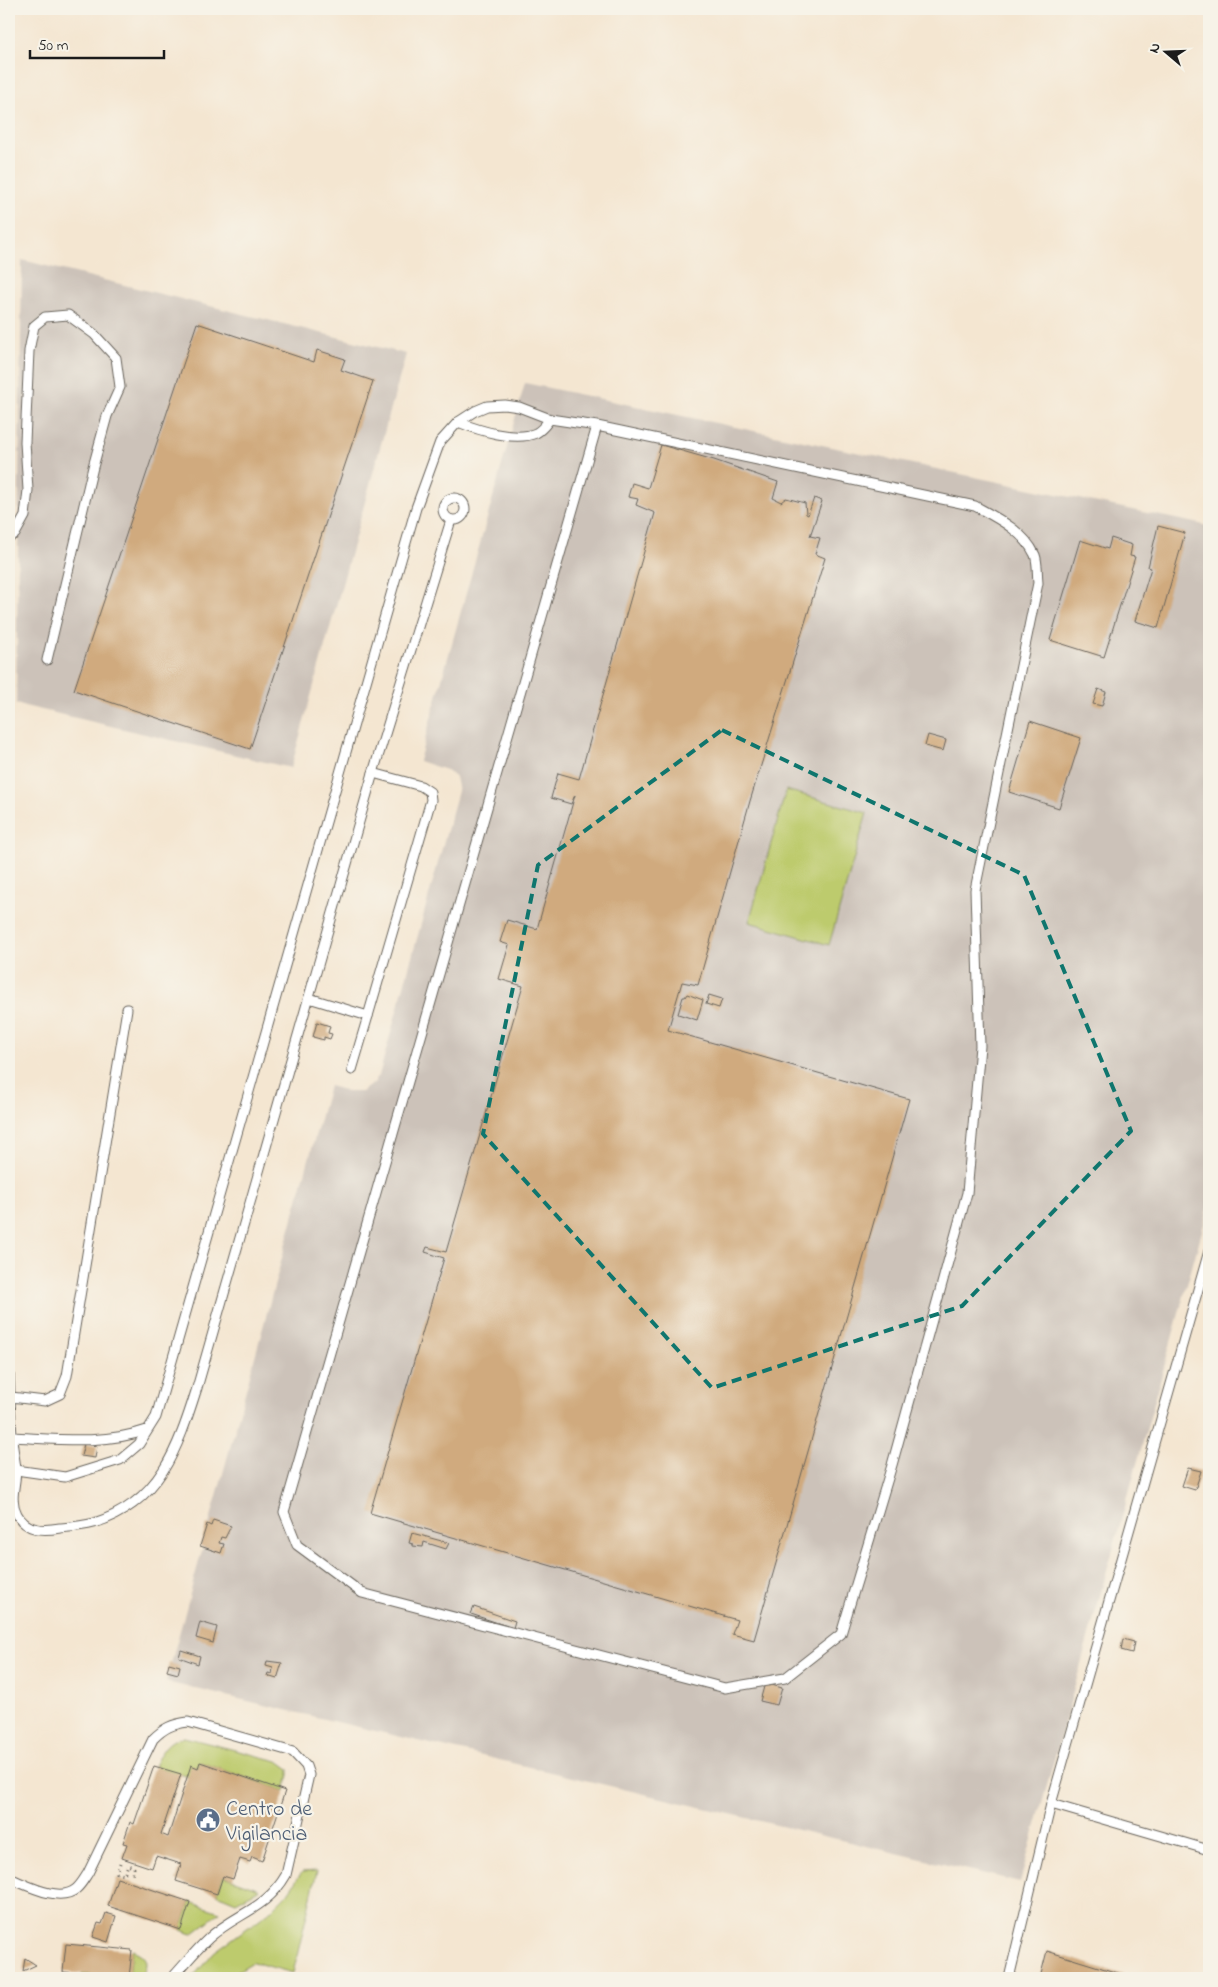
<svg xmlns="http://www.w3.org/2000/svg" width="1218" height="1987" viewBox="0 0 1218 1987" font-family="'Indie Flower',sans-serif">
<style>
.industrial{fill:#ccc2b9}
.green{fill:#bdcb6d;stroke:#6c7444}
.building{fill:#d0aa7e}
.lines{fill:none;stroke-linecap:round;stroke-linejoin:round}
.lane-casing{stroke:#68635b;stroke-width:11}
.path{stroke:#68635b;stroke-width:3;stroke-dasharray:1 4;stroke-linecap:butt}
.lane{stroke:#fff;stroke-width:9}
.marked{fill:none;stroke:#0f766e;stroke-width:4;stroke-dasharray:10 6;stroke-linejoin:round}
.labels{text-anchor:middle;stroke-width:4.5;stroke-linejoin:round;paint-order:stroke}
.service-label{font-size:22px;fill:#4e5e75;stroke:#f7f3e8;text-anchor:start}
</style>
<rect width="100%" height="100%" fill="#f7f3e8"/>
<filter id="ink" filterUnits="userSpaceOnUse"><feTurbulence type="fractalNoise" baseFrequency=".02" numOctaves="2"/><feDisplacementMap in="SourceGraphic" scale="10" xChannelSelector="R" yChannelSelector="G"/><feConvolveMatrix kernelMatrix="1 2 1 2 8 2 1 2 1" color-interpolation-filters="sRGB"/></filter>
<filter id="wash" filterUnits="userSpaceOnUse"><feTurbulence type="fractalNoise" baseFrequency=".0096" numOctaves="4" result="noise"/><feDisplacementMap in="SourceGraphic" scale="20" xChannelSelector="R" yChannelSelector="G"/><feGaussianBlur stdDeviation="1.12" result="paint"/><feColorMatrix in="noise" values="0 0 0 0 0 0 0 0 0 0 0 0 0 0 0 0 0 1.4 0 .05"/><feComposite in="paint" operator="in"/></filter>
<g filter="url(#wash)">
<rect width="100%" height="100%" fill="#f4e6d1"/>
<g class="industrial">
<path d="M 22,260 L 406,354 L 291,768 L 16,704 Z"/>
<path d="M 525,383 L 1209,526 L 1209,1206 L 1020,1882 L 166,1682 L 329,1086 L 351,1092 L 361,1092 L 375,1082 L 380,1072 L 458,791 L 455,777 L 449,771 L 419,761 Z"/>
</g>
<g class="green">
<path d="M 786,790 L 867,813 L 829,945 L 749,922 Z"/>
<path d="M 184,1737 L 278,1761 L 289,1769 L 289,1775 L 285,1791 L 200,1762 L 198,1768 L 191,1766 L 188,1777 L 154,1766 C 161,1752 167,1739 184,1737 Z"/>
<path d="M 317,1871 L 293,1973 L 253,1962 L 226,1978 L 192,1978 L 214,1952 L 268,1913 L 287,1894 L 302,1872 Z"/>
<path d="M 223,1876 L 260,1889 L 236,1902 L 217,1894 Z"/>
<path d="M 190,1902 L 220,1912 L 192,1934 L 181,1930 Z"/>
<path d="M 132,1950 C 148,1956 149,1963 141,1978 L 83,1978 L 82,1974 L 129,1978 Z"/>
</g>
<g id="blocks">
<g class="building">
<path d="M 197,323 L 314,362 L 317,350 L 345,359 L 341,370 L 373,381 L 250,749 L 74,690 Z"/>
<path d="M 661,445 L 714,460 L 778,482 L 773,498 L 781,502 L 786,498 L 805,503 L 806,514 L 808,515 L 814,498 L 822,501 L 810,536 L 820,538 L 815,554 L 825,558 L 750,801 L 698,985 L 682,982 L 668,1030 L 909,1099 L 754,1640 L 732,1634 L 737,1620 L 370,1513 L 444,1258 L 425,1252 L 427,1247 L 446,1252 L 523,986 L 499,979 L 509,945 L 500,942 L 507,920 L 537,929 L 575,795 L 571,804 L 551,798 L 558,773 L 579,779 L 655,513 L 636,505 L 638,499 L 628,497 L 632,483 L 648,488 Z"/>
<path d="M 1158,526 L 1185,533 L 1158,628 L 1135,621 L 1151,568 L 1148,567 Z"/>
<path d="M 1111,538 L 1132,545 L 1130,556 L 1135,557 L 1104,657 L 1050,640 L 1080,540 L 1108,549 Z"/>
<path d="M 1098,689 L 1106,692 L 1102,706 L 1093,704 Z"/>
<path d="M 1030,721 L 1081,738 L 1059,808 L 1009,792 Z"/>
<path d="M 928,735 L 946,740 L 943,751 L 925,746 Z"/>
<path d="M 687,994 L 703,1000 L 697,1020 L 678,1014 L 683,997 L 685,997 Z"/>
<path d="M 709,995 L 722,999 L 719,1008 L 706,1004 Z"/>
<path d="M 317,1022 L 330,1026 L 328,1033 L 332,1034 L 330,1039 L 324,1037 L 324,1040 L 313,1037 Z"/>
<path d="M 84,1444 L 97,1446 L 95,1458 L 81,1456 Z"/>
<path d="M 1188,1468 L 1201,1471 L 1195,1490 L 1182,1486 Z"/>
<path d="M 213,1520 L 231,1526 L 225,1538 L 221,1537 L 219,1543 L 224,1544 L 221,1553 L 200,1546 L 207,1524 L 211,1526 Z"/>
<path d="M 412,1533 L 449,1543 L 446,1549 L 424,1542 L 423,1547 L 413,1546 L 413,1544 L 409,1543 Z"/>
<path d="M 474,1607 L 515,1621 L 513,1628 L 471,1614 Z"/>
<path d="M 200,1622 L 217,1627 L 213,1643 L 196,1638 Z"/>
<path d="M 1123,1639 L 1134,1642 L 1132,1653 L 1121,1650 Z"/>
<path d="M 181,1650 L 200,1656 L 198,1664 L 179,1657 Z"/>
<path d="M 267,1661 L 282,1663 L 277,1679 L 267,1676 L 268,1673 L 272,1674 L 273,1668 L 266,1666 Z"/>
<path d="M 169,1663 L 180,1666 L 178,1674 L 167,1671 Z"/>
<path d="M 765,1683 L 782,1688 L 777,1705 L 760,1701 Z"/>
<path d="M 200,1762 L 285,1791 L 262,1861 L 252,1857 L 250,1862 L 240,1859 L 233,1879 L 223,1876 L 217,1894 L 176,1881 L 181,1864 L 156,1856 L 152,1868 L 122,1858 L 127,1844 L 123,1843 L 130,1822 L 134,1824 L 154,1766 L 181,1774 L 161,1834 L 168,1837 L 191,1765 L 198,1768 Z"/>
<path d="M 117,1878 L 190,1902 L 181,1930 L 108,1906 Z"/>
<path d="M 106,1913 L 116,1916 L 108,1942 L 93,1937 L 98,1923 L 102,1924 Z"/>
<path d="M 66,1944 L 132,1950 L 129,1978 L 63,1972 Z"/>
<path d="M 1047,1951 L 1134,1978 L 1040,1978 Z"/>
<path d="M 25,1958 L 36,1965 L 23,1971 Z"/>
</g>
</g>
</g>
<g filter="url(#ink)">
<use href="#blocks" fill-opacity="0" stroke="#68635b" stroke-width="1"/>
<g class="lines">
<defs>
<g id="lane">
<path d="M 458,422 C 478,430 515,442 536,433 C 542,430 546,424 550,419"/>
<circle cx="454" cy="509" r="11"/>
<path d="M 9,537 L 15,534 L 25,516 L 28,490 L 25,442 L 29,351 L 34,326 L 45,317 L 68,315 L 94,334 L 116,358 L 120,387 L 107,416 L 93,467 L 47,660"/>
<path d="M 309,998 L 368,1016 L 431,800 L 430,792 L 421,786 L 373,773"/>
<path d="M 352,1070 L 368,1016"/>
<path d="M 9,1367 C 10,1390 10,1412 12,1435 C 12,1447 15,1458 16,1469 C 16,1485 9,1499 17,1514 C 26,1531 43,1531 60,1528 C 71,1527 83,1526 94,1523 C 160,1503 178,1448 197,1388 L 373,773 L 451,520"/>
<path d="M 11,1397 L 45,1401 L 60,1394 L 67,1376 L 127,1009"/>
<path d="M 12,1437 C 57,1439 104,1445 147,1430"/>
<path d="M 16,1470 L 65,1477 L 120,1460 L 139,1444 L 156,1417 L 390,598 L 416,508 L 440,442 L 458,422 L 475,411 L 487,406 L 505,405 L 519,407 L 550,419 L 597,426 L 975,506 C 997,518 1024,531 1035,555 C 1038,563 1037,574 1038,583 L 975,890 L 980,1046 L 967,1193 L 892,1465 L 841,1634 L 785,1678 L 725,1688 L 362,1593 L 297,1545 L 284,1512 L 597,426"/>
<path d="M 1051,1804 L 1209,1850"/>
<path d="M 9,1878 C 27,1885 59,1903 76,1889 C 81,1885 84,1879 88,1873 L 153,1739 C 164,1728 172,1724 188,1722 L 293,1752 L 306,1766 L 309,1775 L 286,1875 C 266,1910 236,1913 209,1938 C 196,1950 184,1965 172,1978"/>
<path d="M 1009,1978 L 1051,1804 L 1209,1251"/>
</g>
</defs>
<use href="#lane" class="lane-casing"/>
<path class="path" d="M 120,1863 L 117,1873 L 124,1875 L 128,1865 L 134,1868 L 131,1877"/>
<use href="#lane" class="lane"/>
</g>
</g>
<path class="marked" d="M 722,730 L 1024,875 L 1131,1131 L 962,1306 L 712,1388 L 483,1134 L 538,865 Z"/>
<defs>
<symbol id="civic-disc" viewBox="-11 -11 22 22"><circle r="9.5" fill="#5c6f8a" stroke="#f7f3e8"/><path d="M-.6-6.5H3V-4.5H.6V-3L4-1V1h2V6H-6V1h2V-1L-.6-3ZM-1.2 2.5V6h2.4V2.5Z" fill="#fff"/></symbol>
</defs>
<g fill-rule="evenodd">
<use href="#civic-disc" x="194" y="1806" width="28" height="28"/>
</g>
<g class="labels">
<g class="service-label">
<text x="226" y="1815">Centro de<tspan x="226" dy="25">Vigilancia</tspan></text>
</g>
</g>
<rect width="1218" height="1987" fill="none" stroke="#f7f3e8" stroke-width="30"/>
<g transform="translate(1166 52) rotate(289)" stroke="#f7f3e8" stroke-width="4" paint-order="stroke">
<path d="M0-4L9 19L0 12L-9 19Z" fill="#1c1c1c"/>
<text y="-8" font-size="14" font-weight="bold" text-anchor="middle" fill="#1c1c1c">N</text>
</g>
<path d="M30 50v8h134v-8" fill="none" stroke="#1c1c1c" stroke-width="2.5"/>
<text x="38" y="50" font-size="15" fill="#1c1c1c" stroke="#f7f3e8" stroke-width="4" paint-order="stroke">50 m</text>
</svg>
